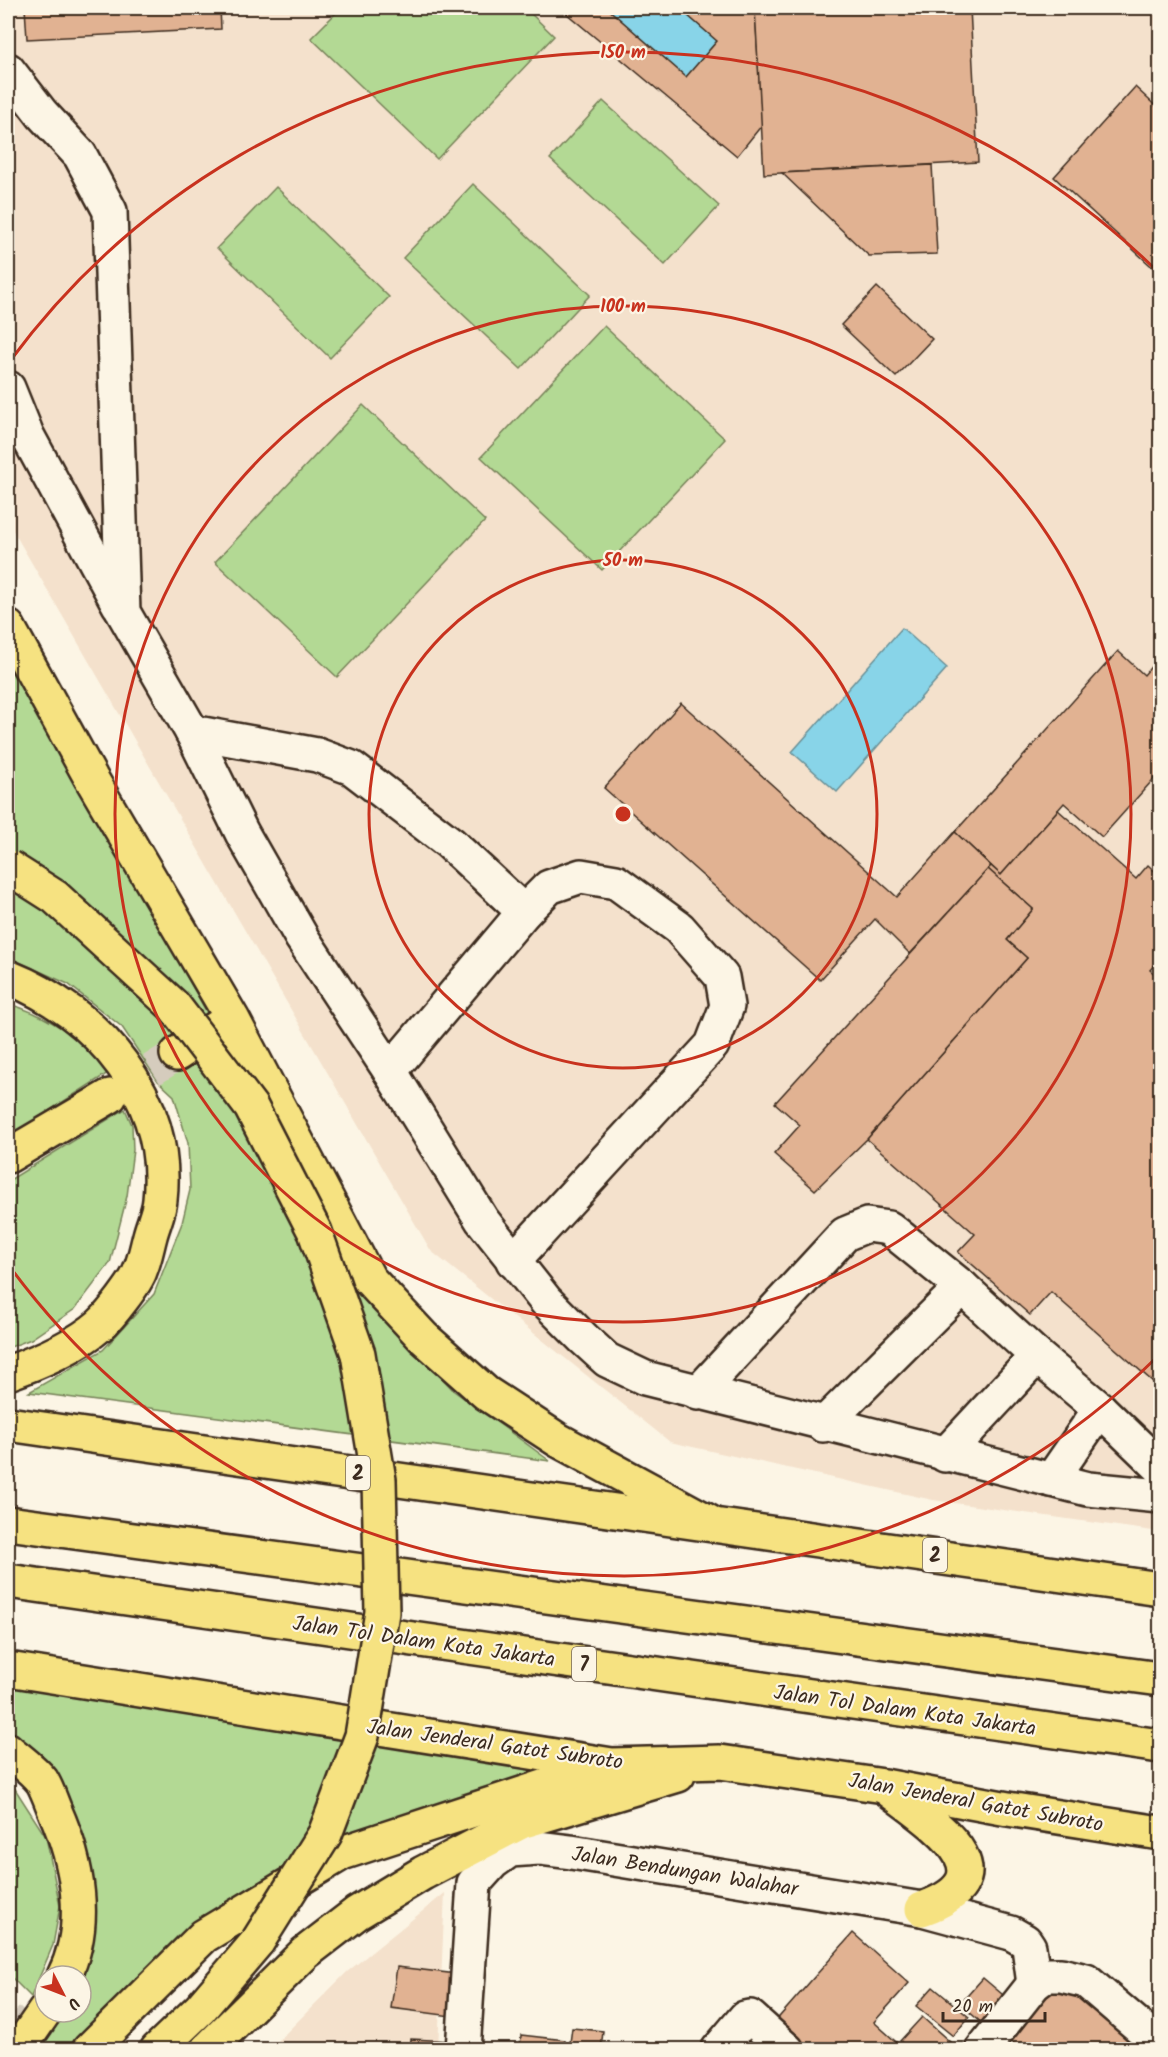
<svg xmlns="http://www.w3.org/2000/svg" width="1168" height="2057" viewBox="0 0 1168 2057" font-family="Kalam,sans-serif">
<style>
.built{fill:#f4e1cc}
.green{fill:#b3d994;stroke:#778259;stroke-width:1.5}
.water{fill:#88d4e8;stroke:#699097;stroke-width:1.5}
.building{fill:#e1b292;stroke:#3b2a1e;stroke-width:1.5}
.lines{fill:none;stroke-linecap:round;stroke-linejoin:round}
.highway-tunnel{stroke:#d5ccbd;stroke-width:33;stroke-dasharray:33 16;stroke-linecap:butt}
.minor-casing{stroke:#3b2a1e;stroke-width:38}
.highway-casing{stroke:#3b2a1e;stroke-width:38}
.minor{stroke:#fcf5e5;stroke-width:33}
.highway{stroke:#f6e281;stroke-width:33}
.highway-bridge-casing{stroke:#3b2a1e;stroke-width:38;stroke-linecap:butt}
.highway-bridge{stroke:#f6e281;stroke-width:33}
.ring{fill:none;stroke:#c8321e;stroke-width:3}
.labels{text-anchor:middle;stroke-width:4.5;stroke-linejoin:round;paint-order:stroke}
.shield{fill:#fcf5e5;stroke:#75675a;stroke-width:1.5}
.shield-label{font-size:20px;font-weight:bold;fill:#3b2a1e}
.street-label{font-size:21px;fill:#3b2a1e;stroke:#fcf5e5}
.centre{fill:#c8321e;stroke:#fcf5e5;stroke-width:3}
.ring-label{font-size:18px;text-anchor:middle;font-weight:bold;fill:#c8321e;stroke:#fcf5e5;stroke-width:4.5;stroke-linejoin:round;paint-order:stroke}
</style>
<rect width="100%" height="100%" fill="#fcf5e5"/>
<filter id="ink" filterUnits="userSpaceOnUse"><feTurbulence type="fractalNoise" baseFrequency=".0167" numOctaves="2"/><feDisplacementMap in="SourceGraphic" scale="12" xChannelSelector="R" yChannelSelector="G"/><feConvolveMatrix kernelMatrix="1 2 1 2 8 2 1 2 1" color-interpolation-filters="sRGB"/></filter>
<g filter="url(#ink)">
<g class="built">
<path d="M 8,8 L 1160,8 L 1160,1532 L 933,1500 L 670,1442 L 431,1251 L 8,522 Z"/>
<path d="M 445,1893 L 438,2049 L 269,2050 L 347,1972 Z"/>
</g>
<g class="green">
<path d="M 341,8 L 525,8 L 554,36 L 437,159 L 311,38 Z"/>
<path d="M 603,101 L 719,206 L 665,265 L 550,159 Z"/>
<path d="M 473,184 L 590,295 L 521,369 L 403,258 Z"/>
<path d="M 276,187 L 389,297 L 330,358 L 217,248 Z"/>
<path d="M 604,326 L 725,439 L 602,570 L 481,457 Z"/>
<path d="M 363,405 L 485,521 L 337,677 L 215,562 Z"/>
<path d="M 8,656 L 365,1296 L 454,1391 L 550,1461 L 29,1392 L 103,1350 L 154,1294 L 182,1223 L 190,1190 L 188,1143 L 174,1096 L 158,1081 L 122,1027 L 68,984 L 8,957 Z"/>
<path d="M 8,1004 C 41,1012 91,1042 108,1073 L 8,1137 Z"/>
<path d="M 125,1109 L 132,1125 L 133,1150 L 127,1196 L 110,1263 L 75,1309 L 31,1339 L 8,1348 L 8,1181 Z"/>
<path d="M 8,1669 L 612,1765 L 342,1853 L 204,1936 L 89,2049 L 18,2050 L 45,2012 L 81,2012 L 75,1867 L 8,1750 Z"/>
<path d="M 8,1778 L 46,1837 L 60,1906 L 53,1945 L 31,1997 L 8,1974 Z"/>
</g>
<g class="water">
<path d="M 607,8 L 679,8 L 717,41 L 686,77 Z"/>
<path d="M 902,628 L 947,668 L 837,792 L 792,752 Z"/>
</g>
<g class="building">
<path d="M 25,8 L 220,8 L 221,29 L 27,39 Z"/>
<path d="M 560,8 L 607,8 L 686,77 L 717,41 L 679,8 L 755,8 L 762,125 L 737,156 Z"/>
<path d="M 755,8 L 970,8 L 978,162 L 764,174 Z"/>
<path d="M 1135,87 L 1160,110 L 1160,274 L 1054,177 Z"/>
<path d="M 932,165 L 937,254 L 869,256 L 782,173 Z"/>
<path d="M 877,287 L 932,339 L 896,377 L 841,325 Z"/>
<path d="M 1118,651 L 1144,675 L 1160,656 L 1160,772 L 1102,837 L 1064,803 L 1001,875 L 955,832 Z"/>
<path d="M 681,703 L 897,897 L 955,832 L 991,866 L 910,954 L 875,919 L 820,980 L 604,788 Z"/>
<path d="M 1058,810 L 1136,879 L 1148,865 L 1160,876 L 1160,959 L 1150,970 L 1157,976 L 1160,972 L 1160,1388 L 1051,1292 L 1030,1315 L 958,1252 L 975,1234 L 867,1139 L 1027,958 L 1007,940 L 1033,909 L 988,869 L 991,866 L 1001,875 Z"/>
<path d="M 988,869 L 1033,909 L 1007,940 L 1027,958 L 867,1139 L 815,1190 L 774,1154 L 800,1125 L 775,1103 Z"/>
<path d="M 853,1933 L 909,1983 L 874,2022 L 905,2050 L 802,2050 L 773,2024 Z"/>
<path d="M 397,1967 L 457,1974 L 451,2016 L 391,2008 Z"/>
<path d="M 983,1978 L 1015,2005 L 991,2031 L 960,2004 Z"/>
<path d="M 1056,1982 L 1091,2003 L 1145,2050 L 1021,2050 L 1003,2034 Z"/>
<path d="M 933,1987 L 969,2017 L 953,2036 L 916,2006 Z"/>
<path d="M 922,2017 L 959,2050 L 910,2050 L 900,2041 Z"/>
<path d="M 572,2028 L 603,2031 L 601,2050 L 569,2050 Z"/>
<path d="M 521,2035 L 565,2040 L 564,2050 L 520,2050 Z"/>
<path d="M 411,2039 L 451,2041 L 451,2050 L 410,2050 Z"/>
</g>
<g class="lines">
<g class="highway-tunnel">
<path d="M 110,1096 L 177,1054"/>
<path d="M 8,2018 L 39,2050"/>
</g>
<defs>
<g id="minor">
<path d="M 8,70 L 42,114 L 80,155 L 110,211 L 123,612 L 192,732 L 242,833 L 302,938 L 390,1071 L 482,1220 L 546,1301 L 584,1339 L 607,1360 L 645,1378 L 1088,1489 L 1160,1496"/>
<path d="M 8,388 L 27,435 L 119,605"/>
<path d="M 192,732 L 317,755 L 352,768 L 450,843 L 524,912"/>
<path d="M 390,1071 L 524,912 L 549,887 L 581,876 L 616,882 L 679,928 L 722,977 L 727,1006 L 712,1045 L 513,1261"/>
<path d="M 1037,1356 L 1100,1409 L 1160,1467"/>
<path d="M 698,1393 L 845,1234 L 867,1225 L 889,1228 L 962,1287 L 1037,1356 L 945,1455"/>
<path d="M 823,1425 L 962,1287"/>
<path d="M 1051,1480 L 1100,1409"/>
<path d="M 463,2050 L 474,1883 L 493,1862 L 510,1850 L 539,1848 L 571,1852 L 922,1909 L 1011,1933 L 1025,1941 L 1029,1947 L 1034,1984"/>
<path d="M 718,2050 L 745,2018 L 750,2017 L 787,2050"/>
<path d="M 982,2050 L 1034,1984 L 1046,1975 L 1061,1975 L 1086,1981 L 1160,2044"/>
</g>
<g id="highway">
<path d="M 8,627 L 91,778 L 232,1018 L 369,1279 L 423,1337 L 486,1393 L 558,1440 L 709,1522"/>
<path d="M 8,977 C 98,1013 171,1098 160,1200 C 159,1212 153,1224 150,1236 C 147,1247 145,1259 140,1271 C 136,1283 110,1316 100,1325 C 75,1347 38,1362 8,1373"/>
<path d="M 177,1054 L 223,1024"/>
<path d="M 8,1156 L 110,1096"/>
<path d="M 8,1424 L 1160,1589"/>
<path d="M 8,1523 L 1160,1679"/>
<path d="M 8,1581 L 1160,1746"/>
<path d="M 8,1669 L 612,1765 L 720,1762 L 884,1786 L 1008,1809 L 1160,1833"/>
<path d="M 8,1750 C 18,1759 33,1769 42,1781 C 47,1789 51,1801 55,1811 C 77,1861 90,1924 64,1976"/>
<path d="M 888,1789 C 929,1821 1018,1875 922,1909"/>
<path d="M 18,2050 L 45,2011"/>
<path d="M 89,2050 L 204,1936 L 342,1853 L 604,1767"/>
<path d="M 157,2050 L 200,2009 L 258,1941"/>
<path d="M 207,2050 L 305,1953 L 357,1913 L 423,1873 L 521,1822 L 678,1775"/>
</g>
</defs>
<use href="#minor" class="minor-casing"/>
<use href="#highway" class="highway-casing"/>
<use href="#minor" class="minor"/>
<use href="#highway" class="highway"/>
<defs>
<path id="highway-bridge" d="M 8,867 L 55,897 L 174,1006 L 251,1107 L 315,1232 L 358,1354 L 379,1480 L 382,1612 L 362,1736 L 325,1834 L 258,1941"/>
</defs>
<use href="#highway-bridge" class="highway-bridge-casing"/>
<use href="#highway-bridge" class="highway-bridge"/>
</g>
</g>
<g class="ring">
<circle cx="623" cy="814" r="254"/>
<circle cx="623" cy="814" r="508"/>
<path d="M1157 1357A762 762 0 0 1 10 1267M10 361A762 762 0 0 1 1157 271"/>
</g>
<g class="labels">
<g class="shield">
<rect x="346" y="1456" width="24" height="34" rx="4.5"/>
<rect x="923" y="1538" width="24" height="34" rx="4.5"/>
<rect x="572" y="1647" width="24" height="34" rx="4.5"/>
</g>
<g class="shield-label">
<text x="358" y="1480">2</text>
<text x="935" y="1562">2</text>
<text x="584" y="1671">7</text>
</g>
<g class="street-label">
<text transform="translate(424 1641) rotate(8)" y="7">Jalan Tol Dalam Kota Jakarta</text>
<text transform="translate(905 1710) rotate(8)" y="7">Jalan Tol Dalam Kota Jakarta</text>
<text transform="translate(495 1744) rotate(8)" y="7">Jalan Jenderal Gatot Subroto</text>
<text transform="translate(976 1802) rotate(10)" y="7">Jalan Jenderal Gatot Subroto</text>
<text transform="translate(685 1871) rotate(9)" y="7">Jalan Bendungan Walahar</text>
</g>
</g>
<circle cx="623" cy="814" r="9" class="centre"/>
<g class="ring-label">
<text x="623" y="58">150 m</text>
<text x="623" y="312">100 m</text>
<text x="623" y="566">50 m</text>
</g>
<rect width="1168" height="2057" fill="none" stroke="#fcf5e5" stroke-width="30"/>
<rect x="15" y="15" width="1138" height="2027" fill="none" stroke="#3b2a1e" stroke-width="2" filter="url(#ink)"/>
<g transform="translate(63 1994) rotate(132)"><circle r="28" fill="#fcf5e5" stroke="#afa495" stroke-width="1.5"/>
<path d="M0-4.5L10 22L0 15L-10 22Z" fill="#c8321e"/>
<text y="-9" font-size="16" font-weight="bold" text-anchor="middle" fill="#3b2a1e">U</text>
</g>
<path d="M943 2012v9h102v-9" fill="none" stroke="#3b2a1e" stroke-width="3"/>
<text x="952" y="2012" font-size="18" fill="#3b2a1e" stroke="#fcf5e5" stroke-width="4.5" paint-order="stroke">20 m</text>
</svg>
